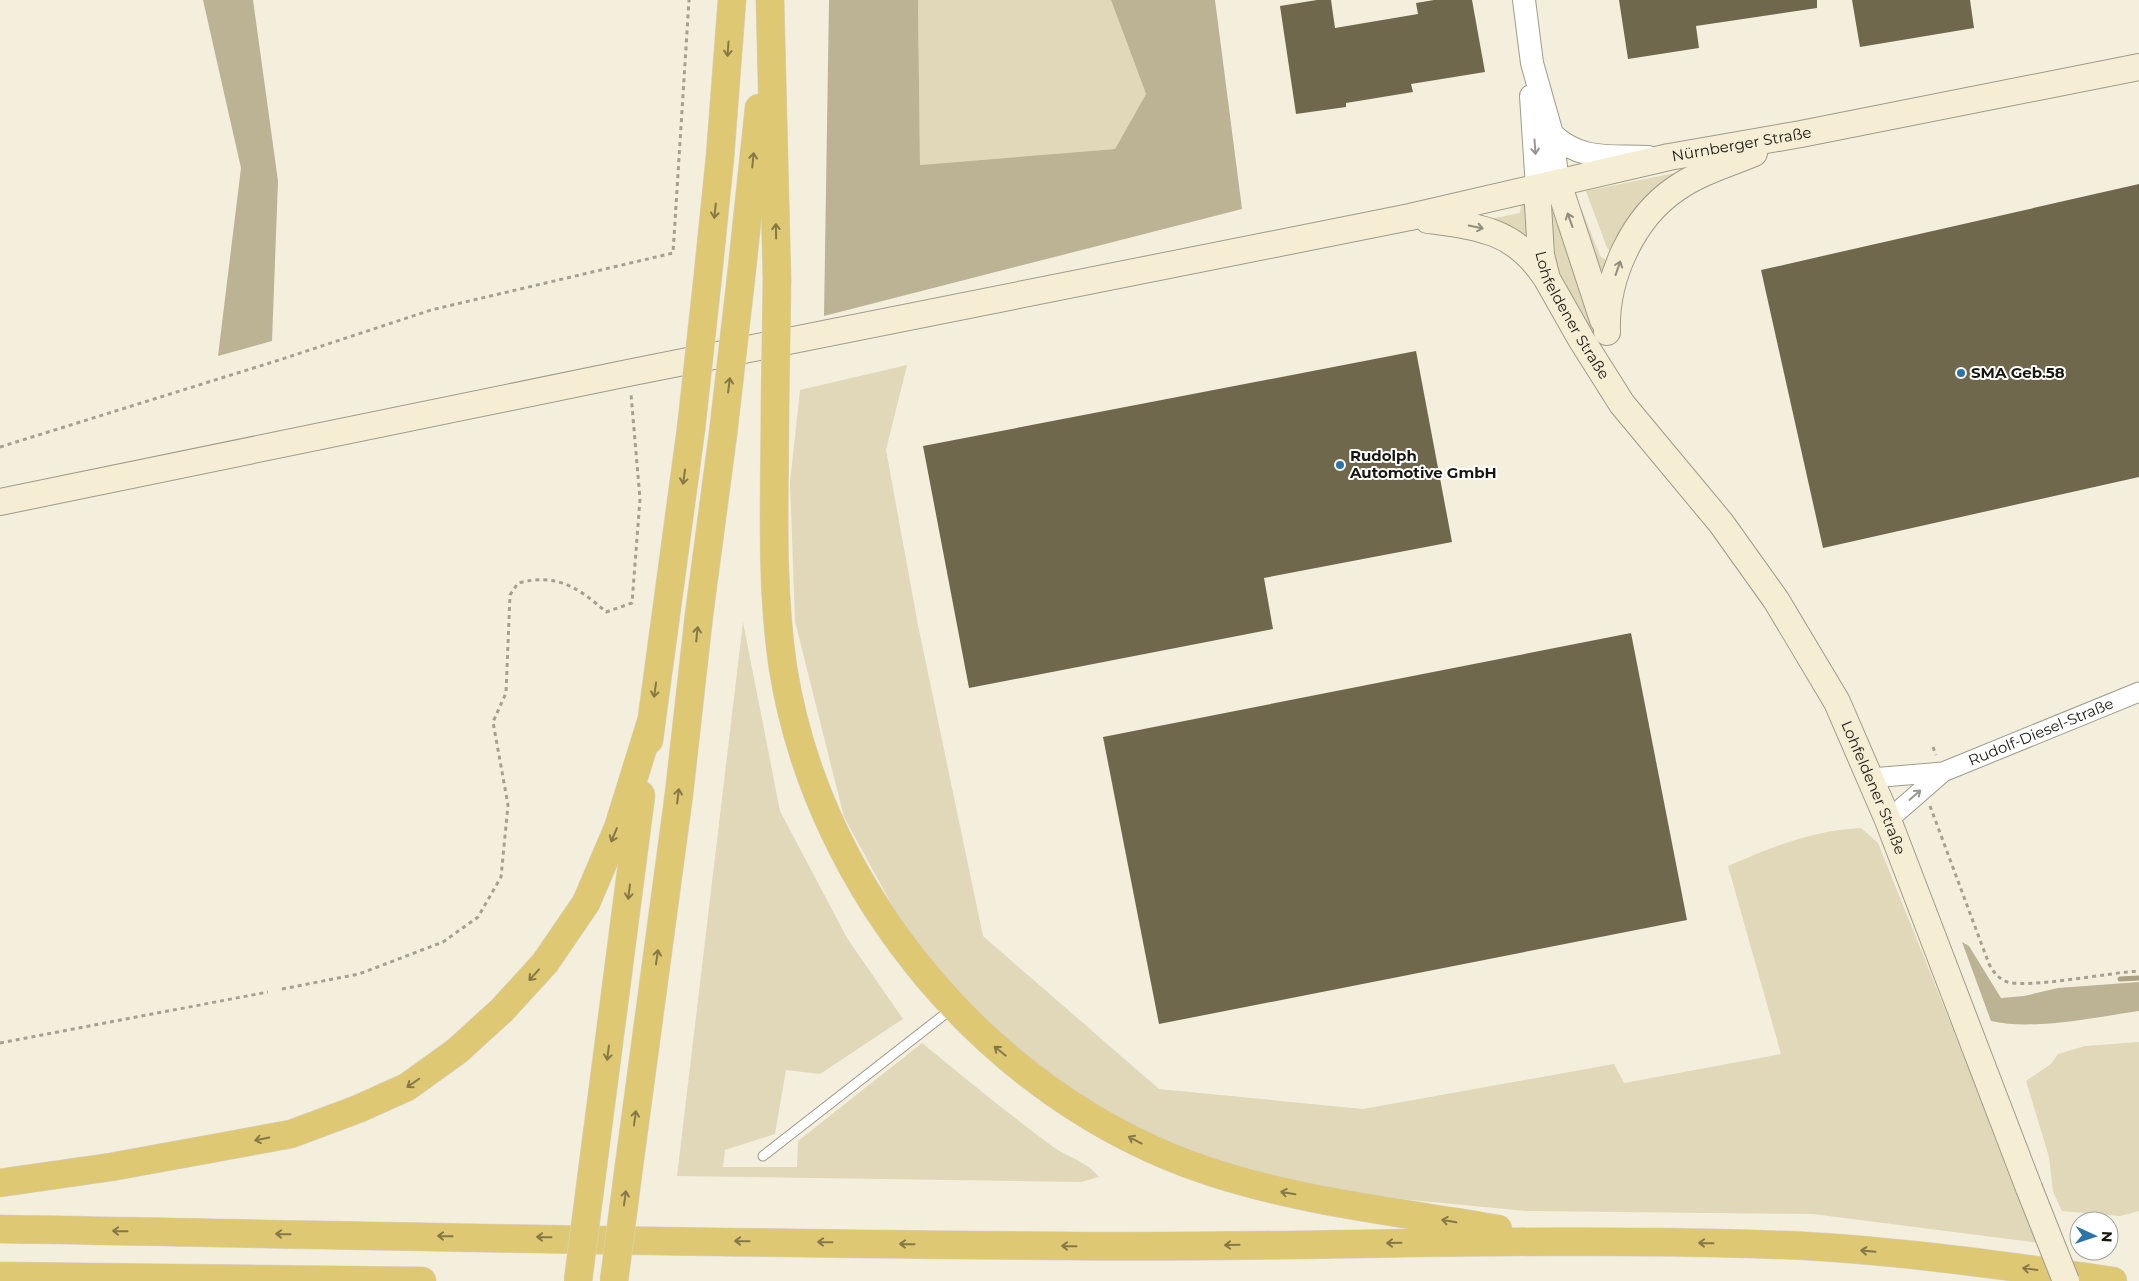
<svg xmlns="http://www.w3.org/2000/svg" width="2139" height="1281" viewBox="0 0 2139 1281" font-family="Montserrat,sans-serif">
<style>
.green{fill:#e0d8b9}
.forest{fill:#bbb394}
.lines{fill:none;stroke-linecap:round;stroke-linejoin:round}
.stream{stroke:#aba284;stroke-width:5}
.building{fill:#70684c}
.service-casing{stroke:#9f9a89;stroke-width:11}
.minor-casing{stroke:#9f9a89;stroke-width:21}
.tertiary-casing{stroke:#9f9a89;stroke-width:24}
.secondary-casing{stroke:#9f9a89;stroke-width:28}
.motorway-casing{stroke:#d5d5d4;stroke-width:29}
.path{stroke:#a4a092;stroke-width:3;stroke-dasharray:4 4;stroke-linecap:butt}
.service{stroke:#fff;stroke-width:9}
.minor{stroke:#fff;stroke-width:19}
.tertiary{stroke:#fff;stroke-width:22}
.secondary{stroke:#f5eed5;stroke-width:26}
.motorway{stroke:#dfc874;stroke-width:28}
.secondary-bridge-casing{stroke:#9f9a89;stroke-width:28;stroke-linecap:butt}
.motorway-bridge-casing{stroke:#d5d5d4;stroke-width:29;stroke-linecap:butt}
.secondary-bridge{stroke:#f5eed5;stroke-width:26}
.motorway-bridge{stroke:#dfc874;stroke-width:28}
.oneway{stroke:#857847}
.oneway2{stroke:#979693}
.oneway3{stroke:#918d7c}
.poi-dot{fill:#2c74a8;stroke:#fff;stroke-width:2}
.labels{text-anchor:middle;stroke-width:4;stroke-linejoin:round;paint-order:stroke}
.street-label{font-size:15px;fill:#17160f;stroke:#fff}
.poi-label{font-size:15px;font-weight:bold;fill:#17160f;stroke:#fff;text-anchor:start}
</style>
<rect width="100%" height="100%" fill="#f4efdd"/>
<g class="green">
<path d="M 918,0 L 1111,0 L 1146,94 L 1115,149 L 920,165 Z"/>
<path d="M 1680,172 L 1614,254 L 1607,248 L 1586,191 Z"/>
<path d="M 1574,196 L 1582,210 L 1600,256 L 1609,262 L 1603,278 Z"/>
<path d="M 1529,204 L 1529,240 L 1490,219 L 1520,213 L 1521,205 Z"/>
<path d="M 1554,209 L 1587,297 L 1598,342 L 1555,275 L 1550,218 Z"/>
<path d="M 907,365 L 886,450 L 918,625 L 983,936 L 1159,1089 L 1363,1109 L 1614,1064 L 1624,1083 L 1781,1054 L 1728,866 C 1771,847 1814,830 1861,828 L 1878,843 L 2039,1243 L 1813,1214 L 1527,1211 L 1317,1191 L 1180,1152 L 1098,1112 L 980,1026 L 906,931 L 844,817 L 795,621 L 790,482 L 800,390 Z"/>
<path d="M 743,622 L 780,811 L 847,938 L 903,1019 L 820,1074 L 786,1070 L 775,1134 L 725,1150 L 723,1167 L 797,1167 L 798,1141 L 922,1043 C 965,1078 1007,1113 1052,1146 C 1067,1157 1088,1162 1099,1177 L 1081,1182 L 677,1176 Z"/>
<path d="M 2139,1042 L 2139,1211 L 2120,1216 L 2062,1211 L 2053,1192 L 2049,1157 L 2026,1081 L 2051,1064 L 2058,1054 L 2085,1046 Z"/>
</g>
<g class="forest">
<path d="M 203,0 L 253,0 L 278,181 L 272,341 L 218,356 L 241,168 Z"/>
<path d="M 829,0 L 918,0 L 920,165 L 1115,149 L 1146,94 L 1111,0 L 1215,0 L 1242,209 L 824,316 Z"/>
<path d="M 1962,942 L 1969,946 L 2001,998 L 2024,996 L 2058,988 L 2139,982 L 2139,1011 C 2096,1017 2033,1031 1991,1021 Z"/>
</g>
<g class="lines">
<path class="stream" d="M 2120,979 L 2139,978"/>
</g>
<g class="building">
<path d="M 1317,0 L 1331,0 L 1335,28 L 1418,14 L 1416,3 L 1434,0 L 1472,0 L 1485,72 L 1411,84 L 1413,92 L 1346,103 L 1346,107 L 1296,114 L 1280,6 Z"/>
<path d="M 1619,0 L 1817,0 L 1817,8 L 1696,26 L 1699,48 L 1628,59 Z"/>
<path d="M 1852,0 L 1970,0 L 1974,28 L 1860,47 Z"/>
<path d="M 2139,184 L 2139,477 L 1823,548 L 1761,270 Z"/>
<path d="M 1416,351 L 1452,542 L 1264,578 L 1273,629 L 969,688 L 923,446 Z"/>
<path d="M 1631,633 L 1687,920 L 1159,1024 L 1103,737 Z"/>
</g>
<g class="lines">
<defs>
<path id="service" d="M 763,1156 L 954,1007"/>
<g id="minor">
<path id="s1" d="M 1871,778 L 1943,772 L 2139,692"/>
<path d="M 1888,820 L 1943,772"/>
</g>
<g id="tertiary">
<path d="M 1524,0 L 1532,63 L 1552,134 L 1558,183"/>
<path d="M 1531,96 L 1537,188"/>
<path d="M 1552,134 C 1582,162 1610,155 1648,157"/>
</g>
<g id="secondary">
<path d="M 1558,183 L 1603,320"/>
<path id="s2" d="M 1537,188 L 1541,255 L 1547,279 L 1581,339 L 1622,404 L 1721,523 L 1776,600 L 1837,702 L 1888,820 L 2029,1188"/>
<path d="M 1428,220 C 1480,227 1514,230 1545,276"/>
<path d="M 1607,332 C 1605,279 1632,218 1677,188 C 1700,172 1728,164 1754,153"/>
<path id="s3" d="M 0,502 L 628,373 L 1410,217 L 1669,157 L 1801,134 L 2139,67"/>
</g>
<g id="motorway">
<path d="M 770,0 L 777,280"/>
<path d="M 741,278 L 759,108"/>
<path d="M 707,284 L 720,157 L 732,0"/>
<path d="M 775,404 C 775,492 770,580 783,668 C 819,893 991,1099 1208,1171 C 1301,1202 1401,1212 1498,1229"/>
<path d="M 649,740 L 691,429"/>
<path d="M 593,1165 L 641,795"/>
<path d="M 629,1166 L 679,794 L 699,615 L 723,434"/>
<path d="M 0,1183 L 111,1167 L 291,1134 L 358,1109 L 407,1087 L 457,1051 L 502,1010 L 545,963 L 586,903 L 618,828 L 651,722"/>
<path d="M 0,1229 C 358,1235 716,1244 1073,1246 C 1300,1248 1527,1237 1753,1244 C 1874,1247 1994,1264 2113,1281"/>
<path d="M 0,1276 L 422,1281"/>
</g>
</defs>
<use href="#service" class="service-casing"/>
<use href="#minor" class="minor-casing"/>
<use href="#tertiary" class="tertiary-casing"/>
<use href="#secondary" class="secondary-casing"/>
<use href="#motorway" class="motorway-casing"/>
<g class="path">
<path d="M 0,447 L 276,361 L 431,310 L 673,253 L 689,0"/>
<path d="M 1933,747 L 1936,755"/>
<path d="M 1930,806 L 1989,964 C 1993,971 1997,977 2005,981 C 2023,990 2112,972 2139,971"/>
<path d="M 282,989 L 359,974 L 443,942 L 478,917 L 501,877 L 508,805 L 493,722 L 506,693 L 510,595 L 518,583 C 556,573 578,587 606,612 L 632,603 L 640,499 L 631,394"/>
<path d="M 0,1043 L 268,992"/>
</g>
<use href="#service" class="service"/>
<use href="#minor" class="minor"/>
<use href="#tertiary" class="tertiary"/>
<use href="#secondary" class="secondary"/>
<use href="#motorway" class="motorway"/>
<defs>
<path id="secondary-bridge" d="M 2029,1188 L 2066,1281"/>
<g id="motorway-bridge">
<path d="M 775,404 L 777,280"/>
<path d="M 691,429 L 707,284"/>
<path d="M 723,434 L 741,278"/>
<path d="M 578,1281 L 593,1165"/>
<path d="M 614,1281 L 629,1166"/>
</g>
</defs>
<use href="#secondary-bridge" class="secondary-bridge-casing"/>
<use href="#motorway-bridge" class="motorway-bridge-casing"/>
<use href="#secondary-bridge" class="secondary-bridge"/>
<use href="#motorway-bridge" class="motorway-bridge"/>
</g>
<defs><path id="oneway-shaft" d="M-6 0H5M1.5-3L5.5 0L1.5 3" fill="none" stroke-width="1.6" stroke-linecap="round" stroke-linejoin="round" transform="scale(1.25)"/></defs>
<g class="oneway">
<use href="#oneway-shaft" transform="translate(728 49) rotate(94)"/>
<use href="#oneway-shaft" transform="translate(753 160) rotate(-84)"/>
<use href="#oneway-shaft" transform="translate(715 211) rotate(96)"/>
<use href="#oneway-shaft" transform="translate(776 231) rotate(-91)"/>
<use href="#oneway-shaft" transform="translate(729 385) rotate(-83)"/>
<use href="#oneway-shaft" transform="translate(684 477) rotate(98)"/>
<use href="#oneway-shaft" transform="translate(697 634) rotate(-84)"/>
<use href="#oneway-shaft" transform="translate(655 690) rotate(98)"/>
<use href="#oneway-shaft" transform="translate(678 796) rotate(-83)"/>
<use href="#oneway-shaft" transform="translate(614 835) rotate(113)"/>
<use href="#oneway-shaft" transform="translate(629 892) rotate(97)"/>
<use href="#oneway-shaft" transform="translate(657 957) rotate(-82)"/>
<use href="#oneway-shaft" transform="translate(534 975) rotate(132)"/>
<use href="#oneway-shaft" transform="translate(1000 1051) rotate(-141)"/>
<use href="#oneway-shaft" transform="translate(608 1053) rotate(97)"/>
<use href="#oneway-shaft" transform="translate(413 1083) rotate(145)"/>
<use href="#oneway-shaft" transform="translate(635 1118) rotate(-82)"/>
<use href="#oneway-shaft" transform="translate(262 1139) rotate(169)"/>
<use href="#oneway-shaft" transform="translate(1135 1140) rotate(-152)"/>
<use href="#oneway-shaft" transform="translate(1288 1193) rotate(-170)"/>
<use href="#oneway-shaft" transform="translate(625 1198) rotate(-82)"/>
<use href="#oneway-shaft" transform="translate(1449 1221) rotate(-170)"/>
<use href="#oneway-shaft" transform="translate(120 1231) rotate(-179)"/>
<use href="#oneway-shaft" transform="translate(283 1234) rotate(-179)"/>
<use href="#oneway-shaft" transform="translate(445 1236) rotate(-179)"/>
<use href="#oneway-shaft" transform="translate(544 1237) rotate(-179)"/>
<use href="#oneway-shaft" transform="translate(742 1241) rotate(-179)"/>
<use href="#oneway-shaft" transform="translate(825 1242) rotate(-179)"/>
<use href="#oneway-shaft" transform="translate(1394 1243) rotate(179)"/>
<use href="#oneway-shaft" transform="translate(1706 1243) rotate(-179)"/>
<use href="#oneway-shaft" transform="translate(907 1244) rotate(-179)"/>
<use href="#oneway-shaft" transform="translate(1232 1245) rotate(179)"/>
<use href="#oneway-shaft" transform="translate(1069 1246) rotate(-179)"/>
<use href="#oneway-shaft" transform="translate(1868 1251) rotate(-175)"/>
<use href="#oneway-shaft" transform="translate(2030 1269) rotate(-172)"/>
</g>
<g class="oneway2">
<use href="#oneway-shaft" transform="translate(1535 147) rotate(86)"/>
<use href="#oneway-shaft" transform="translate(1915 795) rotate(-41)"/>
</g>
<g class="oneway3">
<use href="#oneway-shaft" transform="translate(1570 220) rotate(-110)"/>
<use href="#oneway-shaft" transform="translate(1476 227) rotate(12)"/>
<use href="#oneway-shaft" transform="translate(1618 268) rotate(-71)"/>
</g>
<g class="poi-dot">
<circle cx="1961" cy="373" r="5"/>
<circle cx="1340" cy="465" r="5"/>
</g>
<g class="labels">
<g class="street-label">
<text dy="5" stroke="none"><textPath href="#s3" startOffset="1778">Nürnberger Straße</textPath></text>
<text dy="5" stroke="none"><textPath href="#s2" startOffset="135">Lohfeldener Straße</textPath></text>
<text dy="5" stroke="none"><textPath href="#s1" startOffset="178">Rudolf-Diesel-Straße</textPath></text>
<text dy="5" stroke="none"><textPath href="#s2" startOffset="699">Lohfeldener Straße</textPath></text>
</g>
<g class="poi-label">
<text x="1971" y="378">SMA Geb.58</text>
<text x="1350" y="461">Rudolph<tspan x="1350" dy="17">Automotive GmbH</tspan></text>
</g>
</g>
<g transform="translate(2094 1236) rotate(93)"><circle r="24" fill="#ffffff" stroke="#a2a29f"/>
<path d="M0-4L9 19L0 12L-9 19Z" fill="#2c74a8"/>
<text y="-8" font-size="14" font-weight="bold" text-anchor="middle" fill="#17160f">N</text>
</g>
</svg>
